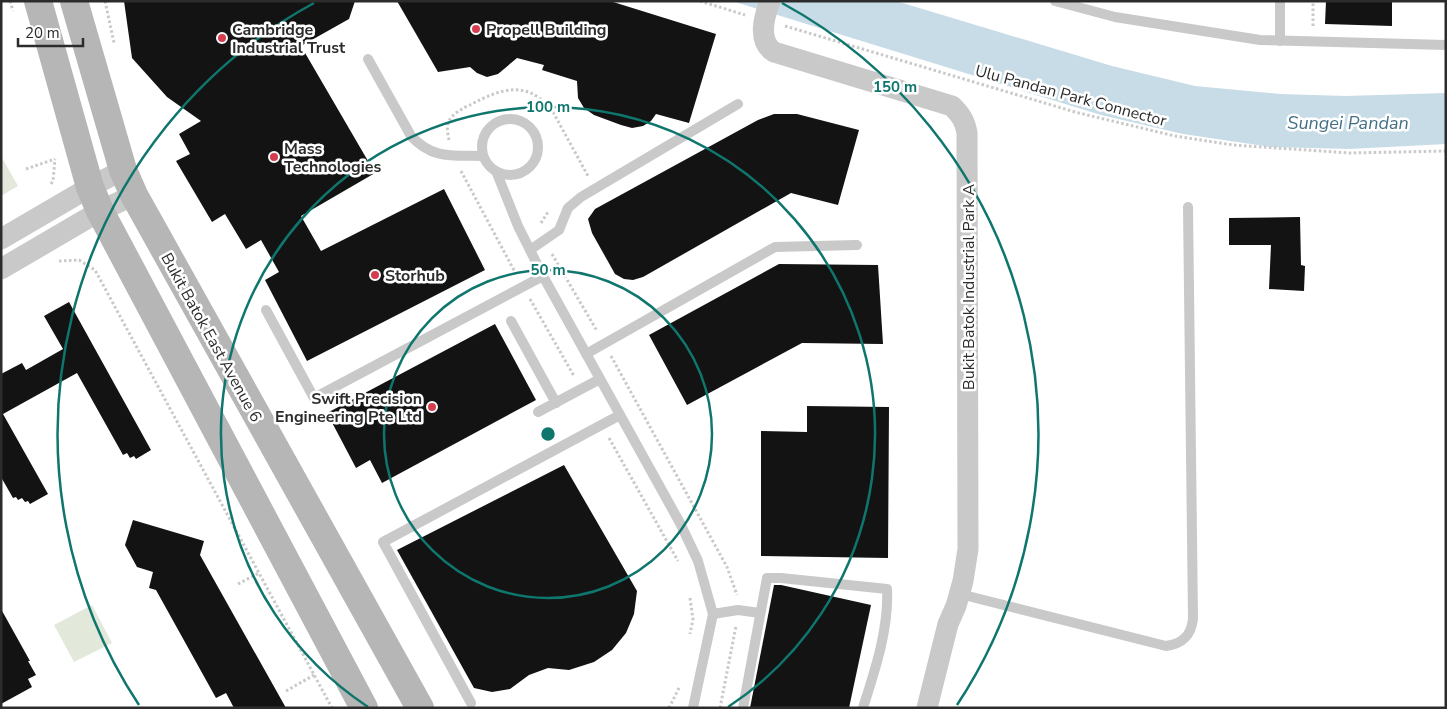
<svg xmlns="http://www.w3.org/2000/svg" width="1447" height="709" viewBox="0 0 1447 709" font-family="'Nunito Sans',sans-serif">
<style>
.green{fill:#e2e8da}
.water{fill:#c7dce7}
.building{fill:#131313}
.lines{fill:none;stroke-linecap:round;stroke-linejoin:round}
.path{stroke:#c9c9c9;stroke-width:3;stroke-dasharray:2.5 2.5;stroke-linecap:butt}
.service{stroke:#c9c9c9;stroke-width:10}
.minor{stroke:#c9c9c9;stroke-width:21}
.secondary{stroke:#b6b6b6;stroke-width:28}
.ring{fill:none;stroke:#0f766e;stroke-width:2.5}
.poi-dot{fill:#d43c4f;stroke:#fff;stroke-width:2}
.labels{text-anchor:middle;stroke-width:5;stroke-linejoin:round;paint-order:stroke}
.poi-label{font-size:16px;font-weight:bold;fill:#2c2c2c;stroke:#fff;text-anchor:start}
.street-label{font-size:16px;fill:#2c2c2c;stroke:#fff}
.water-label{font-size:18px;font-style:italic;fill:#426f85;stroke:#fff}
.centre{fill:#0f766e;stroke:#fff;stroke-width:2.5}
.ring-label{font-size:15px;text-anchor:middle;font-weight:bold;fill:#0f766e;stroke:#fff;stroke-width:5;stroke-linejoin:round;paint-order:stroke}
</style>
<rect width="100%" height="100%" fill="#fff"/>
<g class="green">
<path d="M 1,156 L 18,186 L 1,196 Z"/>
<path d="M 92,605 L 112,643 L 74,662 L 54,625 Z"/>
</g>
<path class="water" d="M 732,1 L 896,1 L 1112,66 L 1195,86 L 1280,94 L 1346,96 L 1446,93 L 1446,144 L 1349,149 L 1271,147 L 1183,134 L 1101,115 Z"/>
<g class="building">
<path d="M 124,1 L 355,1 L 349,19 L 301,46 L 375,173 L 301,216 L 321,251 L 444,189 L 485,270 L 307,361 L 265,280 L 279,272 L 261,240 L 246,249 L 225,214 L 212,222 L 176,161 L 190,154 L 179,134 L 201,121 L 167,97 L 132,58 Z"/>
<path d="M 397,1 L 610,1 L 716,34 L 689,123 L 656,114 L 651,121 L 643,126 L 632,128 L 621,125 L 594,115 L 584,108 L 578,98 L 577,81 L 542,70 L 544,65 L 517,58 L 498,74 L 487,77 L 477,73 L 470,67 L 438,72 Z"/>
<path d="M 1326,1 L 1392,1 L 1392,26 L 1325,24 Z"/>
<path d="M 774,114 L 797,114 L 859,130 L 838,205 L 791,193 L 643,277 L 633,280 L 624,279 L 615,274 L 592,233 L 588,219 L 595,209 L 758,120 Z"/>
<path d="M 1300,217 L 1301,265 L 1305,266 L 1304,291 L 1269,289 L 1271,245 L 1229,245 L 1229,218 Z"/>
<path d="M 779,264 L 878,265 L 883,344 L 802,343 L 687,405 L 649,335 Z"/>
<path d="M 69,302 L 151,450 L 136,459 L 134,456 L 130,458 L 127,453 L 123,455 L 77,373 L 3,414 L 48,494 L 30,504 L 28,501 L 25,502 L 22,498 L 18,500 L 16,497 L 13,498 L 1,477 L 1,374 L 22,363 L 26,370 L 63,349 L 44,316 Z"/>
<path d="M 495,324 L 536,400 L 382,483 L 370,460 L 356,468 L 327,413 Z"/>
<path d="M 807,406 L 889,407 L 888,558 L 761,556 L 761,431 L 807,432 Z"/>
<path d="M 564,465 L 637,591 L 634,614 L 626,633 L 612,650 L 594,662 L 569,670 L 548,668 L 529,675 L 510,689 L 492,692 L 474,688 L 397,550 Z"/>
<path d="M 133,520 L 204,541 L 200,555 L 286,708 L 234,708 L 226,693 L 216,698 L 156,590 L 149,588 L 153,572 L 137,567 L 125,545 Z"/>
<path d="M 774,585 L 781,585 L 871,605 L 849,708 L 750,708 Z"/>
<path d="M 1,609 L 30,661 L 28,661 L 36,675 L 28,679 L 32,687 L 1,704 Z"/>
</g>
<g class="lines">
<g class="path">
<path d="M 10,1 L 13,11"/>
<path d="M 105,1 L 114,43"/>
<path d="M 700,1 L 745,15"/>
<path d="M 785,26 L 1075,112 L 1175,136 L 1233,145 L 1350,153 L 1446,151"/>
<path d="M 1313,26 L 1313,1"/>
<path d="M 449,140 C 448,134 446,127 449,121 C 452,114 463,108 470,105 C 502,88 528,79 553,112 L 588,176"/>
<path d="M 26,169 L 55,159"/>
<path d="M 461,171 L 516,274"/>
<path d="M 51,184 L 53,181 L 55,159"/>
<path d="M 541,223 L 548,212"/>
<path d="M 552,254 L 597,331"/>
<path d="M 59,261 L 79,260 L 95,270 L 332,708"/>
<path d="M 530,299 L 574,376"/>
<path d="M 611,356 L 727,567 L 737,595"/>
<path d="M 609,438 L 678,561"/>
<path d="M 238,584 L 259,573"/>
<path d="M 690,598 L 693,619 L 690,634"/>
<path d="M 286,691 L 314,675"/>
<path d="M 669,708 L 680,686"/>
<path d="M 720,708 L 736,626"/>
</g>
<g class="service">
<path d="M 1055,1 L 1115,17 L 1260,40 L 1446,45"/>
<path d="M 1280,41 L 1280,1"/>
<path d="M 368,59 L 411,136 C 433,160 454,155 483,156"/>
<circle cx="510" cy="147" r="28"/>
<path d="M 496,171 L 518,226 L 543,276 L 680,523 L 698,561 L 713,614 L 693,708"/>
<path d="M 530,250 L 559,230 L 568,208 L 581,197 L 738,104"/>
<path d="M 266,310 L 314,398 L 543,276"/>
<path d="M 511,321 L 556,403"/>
<path d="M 586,354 L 775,247 L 857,245"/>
<path d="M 538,412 L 600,379"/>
<path d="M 960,594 L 1166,646 C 1182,644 1191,636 1193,619 L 1188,207"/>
<path d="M 713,614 L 738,610 L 760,613"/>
<path d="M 471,703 L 383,542 L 620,415"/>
<path d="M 743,708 L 767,578 L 781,578 L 887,589 C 889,629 875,670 863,708"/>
</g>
<g class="minor">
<path d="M 770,1 C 764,17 757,41 774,52 L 952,106 C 961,115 965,121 967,133 L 968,549 L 963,581 L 956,606 L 948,624 L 927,708"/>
<path d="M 1,239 L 90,187 L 123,170"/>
<path d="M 1,269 L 100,211 L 134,195"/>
</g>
<g class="secondary">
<path d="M 38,1 L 90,187 L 100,211 L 364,708"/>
<path d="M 74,1 L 123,170 L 134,195 L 420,708"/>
</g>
</g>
<g class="ring">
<circle cx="548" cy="434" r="164"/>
<path d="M368 707A327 327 0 1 1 728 707"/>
<path d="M139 705A491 491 0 0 1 314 3M782 3A491 491 0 0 1 957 705"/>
</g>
<g class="poi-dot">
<circle cx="476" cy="29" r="5"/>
<circle cx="222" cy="38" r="5"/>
<circle cx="274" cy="157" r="5"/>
<circle cx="375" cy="275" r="5"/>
<circle cx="432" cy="407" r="5"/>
</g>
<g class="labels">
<g class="poi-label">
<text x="232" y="35">Cambridge<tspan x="232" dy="18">Industrial Trust</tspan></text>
<text x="486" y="35">Propell Building</text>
<text x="284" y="154">Mass<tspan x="284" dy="18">Technologies</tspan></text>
<text x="385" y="281">Storhub</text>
<text x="422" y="404" text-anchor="end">Swift Precision<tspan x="422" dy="18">Engineering Pte Ltd</tspan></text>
</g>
<g class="street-label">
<text transform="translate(1071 95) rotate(15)" y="6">Ulu Pandan Park Connector</text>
<text transform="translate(968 287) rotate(-90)" y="6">Bukit Batok Industrial Park A</text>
<text transform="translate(212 337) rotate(61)" y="6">Bukit Batok East Avenue 6</text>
</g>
<g class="water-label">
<text x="1348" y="129">Sungei Pandan</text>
</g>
</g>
<circle cx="548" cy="434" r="8" class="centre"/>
<g class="ring-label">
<text x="895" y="92">150 m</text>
<text x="548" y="112">100 m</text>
<text x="548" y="275">50 m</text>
</g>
<rect width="1447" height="709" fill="none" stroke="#2c2c2c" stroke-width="5"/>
<path d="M18 38v8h65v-8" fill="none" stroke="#2c2c2c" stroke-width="2.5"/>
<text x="25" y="38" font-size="15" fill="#2c2c2c" stroke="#ffffff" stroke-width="4" paint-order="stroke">20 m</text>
</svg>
